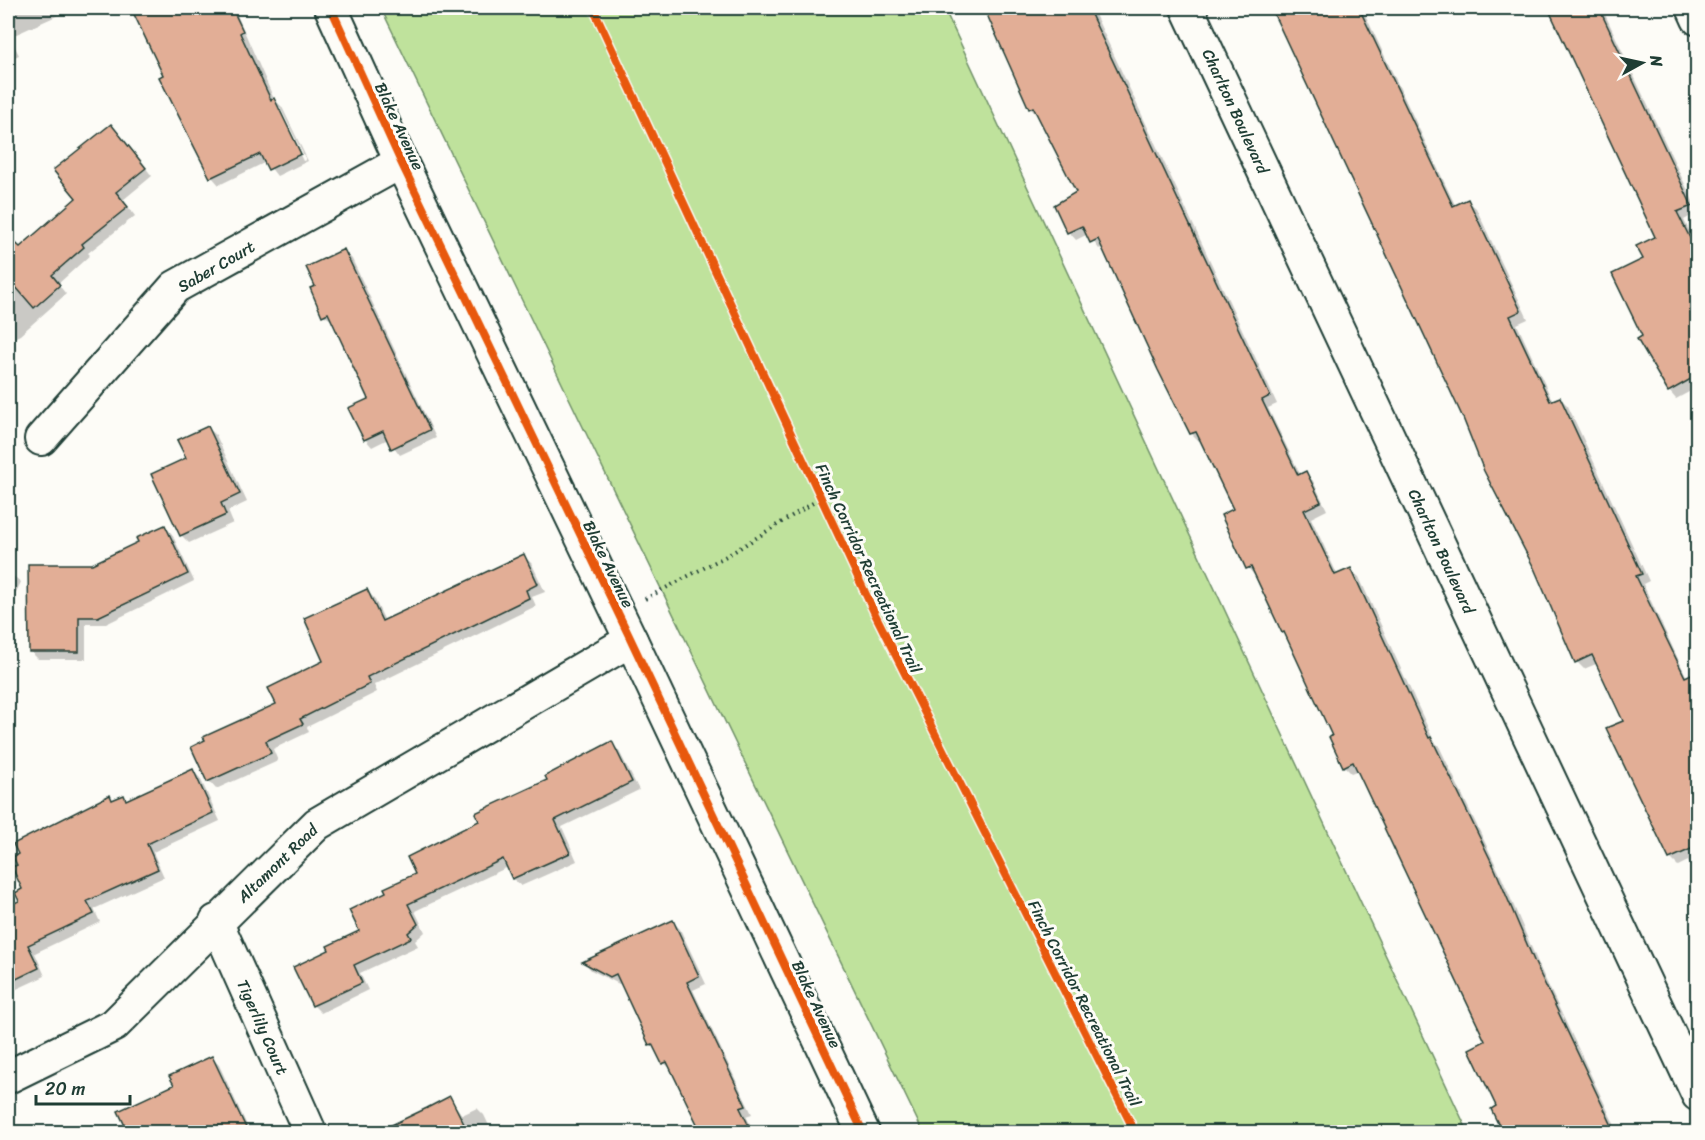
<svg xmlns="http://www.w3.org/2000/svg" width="1705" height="1140" viewBox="0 0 1705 1140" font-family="Sriracha,sans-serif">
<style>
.green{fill:#bfe29c;stroke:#6f9068;stroke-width:1.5}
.shadow{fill:#0003;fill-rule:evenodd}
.building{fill:#e2ae96;stroke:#1f3d34;stroke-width:1.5}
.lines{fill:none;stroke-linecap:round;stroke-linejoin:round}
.street-casing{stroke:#1f3d34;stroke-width:36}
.path{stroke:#1f3d34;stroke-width:4;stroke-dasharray:1.5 4.5;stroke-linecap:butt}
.street{stroke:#fdfcf7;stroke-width:32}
.cycleway-casing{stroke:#fdfcf7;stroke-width:11}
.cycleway{stroke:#e8590c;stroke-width:8}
.labels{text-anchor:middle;stroke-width:6;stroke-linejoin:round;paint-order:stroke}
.street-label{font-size:16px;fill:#1f3d34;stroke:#fdfcf7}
</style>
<rect width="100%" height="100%" fill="#fdfcf7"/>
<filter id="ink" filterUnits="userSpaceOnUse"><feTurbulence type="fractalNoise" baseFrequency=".0167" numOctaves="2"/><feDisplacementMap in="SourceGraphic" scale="12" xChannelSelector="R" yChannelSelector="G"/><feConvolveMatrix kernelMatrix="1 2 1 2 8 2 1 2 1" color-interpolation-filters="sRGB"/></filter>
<g filter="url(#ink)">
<path class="green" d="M 381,8 L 944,8 L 1468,1132 L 923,1132 Z"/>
<g class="shadow">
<path d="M 8,8 L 74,8 L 10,37 L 19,55 L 8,60 Z"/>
<path d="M 132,8 L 234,8 L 274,99 L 282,107 L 308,161 L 277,176 L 266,162 L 219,185 L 212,177 ZM 277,107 L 280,107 L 306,160 L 303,161 Z"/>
<path d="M 991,8 L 1092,8 L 1277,404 L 1268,408 L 1301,476 L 1306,473 L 1313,481 L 1327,510 L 1311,518 L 1338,576 L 1351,570 L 1359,577 L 1434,741 L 1439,746 L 1502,878 L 1542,972 L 1618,1132 L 1514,1132 L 1508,1126 L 1487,1042 L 1359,770 L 1351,773 L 1344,766 L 1334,736 L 1287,636 L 1255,576 L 1248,568 L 1235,510 L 1201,440 L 1199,441 L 1191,433 L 1103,247 L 1099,249 L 1088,234 L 1076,240 L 1069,232 L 1078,192 L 1038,116 L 1030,108 L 986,10 Z"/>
<path d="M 1273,8 L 1362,8 L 1456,207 L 1468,201 L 1476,208 L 1528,319 L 1517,324 L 1553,402 L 1560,398 L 1568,406 L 1649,581 L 1643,584 L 1687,678 L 1698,682 L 1698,882 L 1688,861 L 1678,866 L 1670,858 L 1625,721 L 1596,664 L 1584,669 L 1577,662 L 1535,568 Z"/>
<path d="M 1550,8 L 1602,8 L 1698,212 L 1684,220 L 1698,249 L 1698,387 L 1676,399 L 1669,391 L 1644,337 L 1645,260 L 1657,238 Z"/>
<path d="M 118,133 L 152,176 L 123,200 L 135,216 L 88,253 L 90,255 L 58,284 L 66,294 L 20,335 L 8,341 L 8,258 L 78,198 Z"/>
<path d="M 344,251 L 352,259 L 436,438 L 400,455 L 388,439 L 372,447 L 365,439 L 370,399 L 333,321 L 323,315 L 317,286 Z"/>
<path d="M 208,428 L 216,435 L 247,502 L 228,511 L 233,523 L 189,543 L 181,535 L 188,459 Z"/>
<path d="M 165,526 L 172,534 L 194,581 L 106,624 L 86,624 L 86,659 L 38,659 L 30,651 L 93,565 L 140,543 Z"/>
<path d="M 524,556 L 532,564 L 545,592 L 532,597 L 536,606 L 374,685 L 377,692 L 307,727 L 309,732 L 273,749 L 278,761 L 216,789 L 209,781 L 193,748 L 278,705 L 325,662 L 367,591 L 374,598 L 385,621 Z"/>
<path d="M 8,572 L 21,582 L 8,609 Z"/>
<path d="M 612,743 L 619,751 L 639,790 L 562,827 L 577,861 L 521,886 L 513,879 L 508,867 L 415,911 L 425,932 L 415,941 L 418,946 L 360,973 L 368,990 L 321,1013 L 313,1005 L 388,893 L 417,875 L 481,821 Z"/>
<path d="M 193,771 L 200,778 L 220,821 L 153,852 L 164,877 L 94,909 L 100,922 L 35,953 L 45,976 L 8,993 L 8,908 L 21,902 L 24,890 L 110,797 L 114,801 L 124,796 L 128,801 Z"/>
<path d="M 673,922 L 680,929 L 706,984 L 693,990 L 752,1114 L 746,1116 L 754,1132 L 703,1132 L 673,1070 L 664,1063 L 651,1044 L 622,983 L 619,984 L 591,970 L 585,963 Z"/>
<path d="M 212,1058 L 219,1065 L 250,1132 L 130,1132 L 120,1112 L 176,1086 Z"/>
<path d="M 450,1098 L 462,1115 L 477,1108 L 484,1115 L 492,1132 L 406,1132 L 401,1122 Z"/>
</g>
<g class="building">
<path d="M 131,8 L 232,8 L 243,31 L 240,33 L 271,100 L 274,98 L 301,154 L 268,170 L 260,154 L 210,178 L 159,77 L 163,75 Z"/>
<path d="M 984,8 L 1088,8 L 1270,396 L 1262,400 L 1298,475 L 1306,471 L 1321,502 L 1304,510 L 1335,575 L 1351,568 L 1429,738 L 1431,737 L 1495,869 L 1535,963 L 1615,1132 L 1502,1132 L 1491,1109 L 1496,1106 L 1469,1049 L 1485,1041 L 1353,762 L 1343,767 L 1329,737 L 1332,736 L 1284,632 L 1282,633 L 1251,567 L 1246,569 L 1221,515 L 1233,509 L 1196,432 L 1190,434 L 1158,370 L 1098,239 L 1090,243 L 1082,226 L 1067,233 L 1054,205 L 1076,192 L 1033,107 L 1029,109 Z"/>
<path d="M 1271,8 L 1359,8 L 1453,206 L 1468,199 L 1521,311 L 1510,316 L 1550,401 L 1560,397 L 1642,574 L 1636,576 L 1685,677 L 1698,671 L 1698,846 L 1669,859 L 1606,728 L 1623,721 L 1592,655 L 1575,663 L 1534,568 L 1484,471 L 1463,418 Z"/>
<path d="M 1548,8 L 1599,8 L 1692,206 L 1677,212 L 1698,254 L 1698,375 L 1668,392 L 1637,339 L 1642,336 L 1612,274 L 1643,259 L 1636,246 L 1655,237 Z"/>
<path d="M 111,124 L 146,168 L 116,192 L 128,207 L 82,244 L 84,247 L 52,275 L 60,285 L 34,308 L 8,278 L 8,236 L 20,247 L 76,198 L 53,170 Z"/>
<path d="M 344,249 L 430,430 L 391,449 L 383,431 L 364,440 L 348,408 L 368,399 L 328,313 L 322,316 L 310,288 L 315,286 L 306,267 Z"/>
<path d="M 208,426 L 240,494 L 221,503 L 226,515 L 180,536 L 151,474 L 186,458 L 177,440 Z"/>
<path d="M 165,525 L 188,574 L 98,617 L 79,617 L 79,652 L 29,652 L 28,564 L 92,564 L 138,542 L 136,538 Z"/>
<path d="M 524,554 L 538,584 L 526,590 L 529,598 L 367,677 L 370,684 L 300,719 L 303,724 L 266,741 L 271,753 L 207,782 L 191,747 L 205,740 L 203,737 L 276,704 L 268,688 L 323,661 L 304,618 L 367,589 L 382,621 Z"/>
<path d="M 612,741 L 632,782 L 555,820 L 570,853 L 512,879 L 503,859 L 408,904 L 418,924 L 408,933 L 411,938 L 354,965 L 362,983 L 312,1006 L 293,967 L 329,950 L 327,946 L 359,931 L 349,910 L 386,892 L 384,888 L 415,874 L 407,857 L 479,821 L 475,813 L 547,780 L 545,776 Z"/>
<path d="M 193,769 L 213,813 L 147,844 L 158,869 L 87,901 L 94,914 L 28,945 L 39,968 L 8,983 L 8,900 L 10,905 L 19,901 L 15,893 L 22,889 L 12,867 L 17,865 L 13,857 L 18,854 L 13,844 L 110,795 L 112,800 L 124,795 L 126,800 Z"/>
<path d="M 673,920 L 699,976 L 687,982 L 746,1106 L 740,1108 L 752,1132 L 701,1132 L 667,1062 L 662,1064 L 652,1044 L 649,1045 L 616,974 L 610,977 L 582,962 Z"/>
<path d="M 212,1056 L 248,1132 L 128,1132 L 118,1111 L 174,1085 L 169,1076 Z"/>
<path d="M 450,1096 L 468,1132 L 377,1132 L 427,1108 Z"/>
</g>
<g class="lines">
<defs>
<g id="street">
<path d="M 331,8 L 401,162 L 631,640 L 863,1132"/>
<path d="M 1187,8 L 1698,1095"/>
<path d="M 1693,8 L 1698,19"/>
<path d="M 41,439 L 175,287 L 401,162"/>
<path d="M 216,921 L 310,1132"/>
<path d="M 8,1077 L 114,1025 L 317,824 L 631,640"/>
</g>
</defs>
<use href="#street" class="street-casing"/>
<path class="path" d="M 645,599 L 730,554 L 821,498"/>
<use href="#street" class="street"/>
<defs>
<g id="cycleway">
<path d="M 331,8 L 401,162 L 631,640 L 863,1132"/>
<path d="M 593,8 L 875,614 L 1135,1132"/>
</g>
</defs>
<use href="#cycleway" class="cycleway-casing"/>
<use href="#cycleway" class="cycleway"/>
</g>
</g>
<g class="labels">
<g class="street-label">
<text transform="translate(1236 111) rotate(65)" y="6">Charlton Boulevard</text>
<text transform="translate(400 126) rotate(65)" y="6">Blake Avenue</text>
<text transform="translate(216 266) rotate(-30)" y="6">Saber Court</text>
<text transform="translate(1442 551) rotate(65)" y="6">Charlton Boulevard</text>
<text transform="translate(609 564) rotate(64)" y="6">Blake Avenue</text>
<text transform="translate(869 568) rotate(65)" y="6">Finch Corridor Recreational Trail</text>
<text transform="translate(277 863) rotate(-44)" y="6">Altamont Road</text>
<text transform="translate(1085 1003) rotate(63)" y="6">Finch Corridor Recreational Trail</text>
<text transform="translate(817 1004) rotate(65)" y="6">Blake Avenue</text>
<text transform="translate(263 1027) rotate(66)" y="6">Tigerlily Court</text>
</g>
</g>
<rect width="1705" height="1140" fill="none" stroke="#fdfcf7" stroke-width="30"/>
<rect x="15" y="15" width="1675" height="1110" fill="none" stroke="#1f3d34" stroke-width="2" filter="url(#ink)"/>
<g transform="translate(1642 63) rotate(82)" stroke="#fdfcf7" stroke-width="4.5" paint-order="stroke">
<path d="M0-4.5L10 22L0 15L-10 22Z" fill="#1f3d34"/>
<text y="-9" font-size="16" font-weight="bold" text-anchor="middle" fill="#1f3d34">N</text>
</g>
<path d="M36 1095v9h94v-9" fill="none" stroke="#1f3d34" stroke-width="3"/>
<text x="45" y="1095" font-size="18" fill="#1f3d34" stroke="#fdfcf7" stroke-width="4.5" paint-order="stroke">20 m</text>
</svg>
